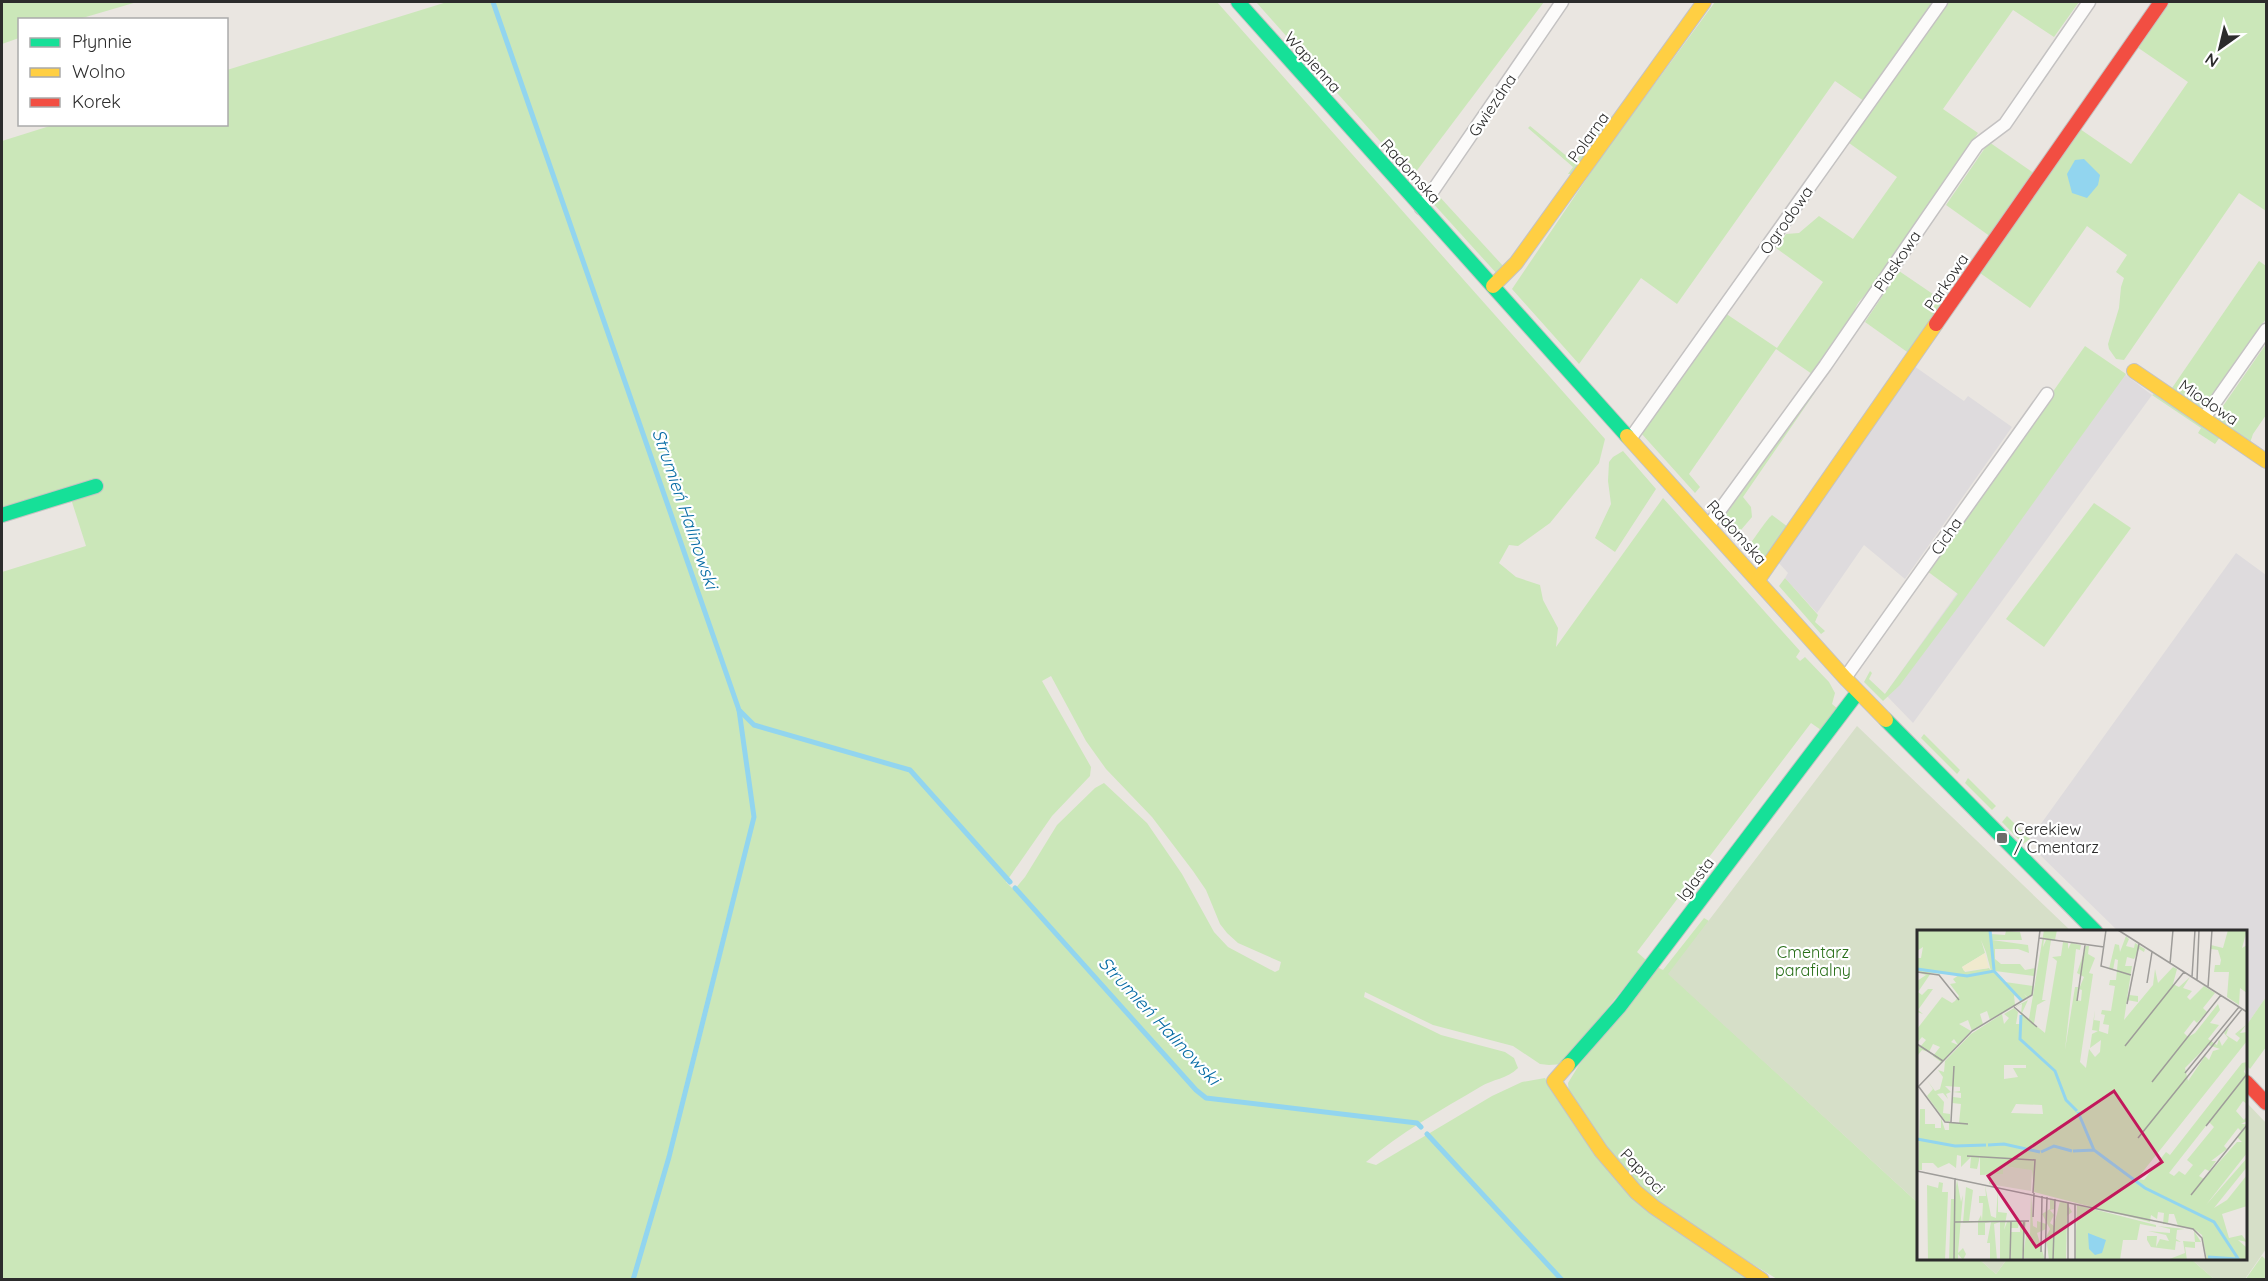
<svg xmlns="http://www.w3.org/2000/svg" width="2268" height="1281" viewBox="0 0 2268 1281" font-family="Quicksand,sans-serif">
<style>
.industrial{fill:#dedbdd}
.green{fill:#cbe7b9;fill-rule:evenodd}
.cemetery{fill:#d6dfc8}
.water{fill:#92d5ef}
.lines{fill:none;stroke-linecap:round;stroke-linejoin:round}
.stream{stroke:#92d5ef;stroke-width:5}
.street-casing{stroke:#c4c2c2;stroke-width:15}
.fast-casing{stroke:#c4c2c2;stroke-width:16}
.slow-casing{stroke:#c4c2c2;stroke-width:16}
.jam-casing{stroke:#c4c2c2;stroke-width:16}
.street{stroke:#fcfbfa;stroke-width:12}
.fast{stroke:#16e098;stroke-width:14}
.slow{stroke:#ffcf43;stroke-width:14}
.jam{stroke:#f24e42;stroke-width:14}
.poi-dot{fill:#6e6d6b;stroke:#fff;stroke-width:2}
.labels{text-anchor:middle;stroke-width:4.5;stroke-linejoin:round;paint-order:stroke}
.street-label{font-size:16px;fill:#2c2c2c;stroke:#fff}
.poi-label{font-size:16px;fill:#2c2c2c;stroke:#fff;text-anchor:start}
.park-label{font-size:16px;fill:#276e17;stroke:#fff}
.water-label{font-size:18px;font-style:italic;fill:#076ca5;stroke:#fff}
.inset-river{fill:none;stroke:#92d5ef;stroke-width:3}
.inset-road{fill:none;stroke:#9e9c99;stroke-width:1.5}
.view{fill:#c2185b;fill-opacity:0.15;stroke:#c2185b;stroke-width:3}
.inset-edge{fill:none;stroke:#2c2c2c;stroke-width:3}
</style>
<rect width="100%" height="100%" fill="#eae6e1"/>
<g class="industrial">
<path d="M 1914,366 L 1964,401 L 1968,396 L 2012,427 L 1905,579 L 1864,545 L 1817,613 L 1785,578 L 1788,573 L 1777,561 Z"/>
<path d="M 2118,369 L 2152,395 L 1913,723 L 1885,694 Z"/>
<path d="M 2236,553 L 2266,575 L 2266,997 L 2246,1026 L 2246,932 L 2118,931 L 2038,853 L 2037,847 L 2030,839 Z"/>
</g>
<g class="green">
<path d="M 2,2 L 137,2 L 79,19 L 20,20 L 19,38 L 2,44 Z"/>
<path d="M 447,2 L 1217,2 L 1605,439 L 1599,463 L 1550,523 L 1518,546 L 1509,545 L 1499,563 L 1516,577 L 1540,585 L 1543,600 L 1558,628 L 1556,647 L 1663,498 L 1800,651 L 1796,657 L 1800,661 L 1805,657 L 1829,682 L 1835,693 L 1832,704 L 1838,709 L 1821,730 L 1811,723 L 1637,952 L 1646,960 L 1563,1064 L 1549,1065 L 1540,1064 L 1513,1046 L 1433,1025 L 1365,992 L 1364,997 L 1441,1035 L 1505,1052 L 1514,1058 L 1518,1068 C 1507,1079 1493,1079 1480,1087 C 1441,1110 1400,1133 1366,1162 L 1376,1165 L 1492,1096 L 1522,1082 L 1545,1078 L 1568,1114 L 1629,1193 L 1753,1279 L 2,1279 L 2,572 L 86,546 L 72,502 L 2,510 L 2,141 L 53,125 L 226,124 L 227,70 ZM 1051,676 L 1086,741 L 1106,769 L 1152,817 L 1193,871 L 1206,890 L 1220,924 L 1227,933 L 1238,943 L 1281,962 L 1279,970 L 1275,972 L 1228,947 L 1214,932 L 1182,874 L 1147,823 L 1104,783 L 1095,788 L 1057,825 L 1025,877 L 1014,890 L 1006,882 L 1052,816 L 1090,776 L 1091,767 L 1042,681 Z"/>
<path d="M 1256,2 L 1544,2 L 1412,177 Z"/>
<path d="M 1715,2 L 2079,2 L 2054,37 L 2013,10 L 1943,109 L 1978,133 C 1944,182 1912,233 1877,282 C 1869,293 1855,301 1854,315 L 1812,374 L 1776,349 L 1689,474 L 1700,487 L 1695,493 L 1641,433 L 1725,313 L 1777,348 L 1823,282 L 1776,248 L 1786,234 L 1799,233 L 1819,216 L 1853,239 L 1897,177 L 1849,143 L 1874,108 L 1835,81 L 1677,304 L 1641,278 L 1579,364 L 1512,289 L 1604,153 Z"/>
<path d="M 2169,2 L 2266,2 L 2266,211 L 2239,193 L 2124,360 L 2116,359 L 2109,349 L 2108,344 L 2119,308 L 2121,287 L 2124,278 L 2116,272 L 2127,255 L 2087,226 L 2030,308 L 1980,273 L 2080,129 L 2131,164 L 2188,82 L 2137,47 Z"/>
<path d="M 1608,115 L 1612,117 L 1574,174 L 1568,174 L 1573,167 L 1528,128 L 1530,126 L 1575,163 Z"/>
<path d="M 1989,142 L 2035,174 L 1991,237 L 1946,205 Z"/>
<path d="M 1438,195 L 1504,267 L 1498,275 L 1431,201 Z"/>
<path d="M 2259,261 L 2266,266 L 2266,319 L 2202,409 L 2172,388 Z"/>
<path d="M 1899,271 L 1946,303 L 1910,354 L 1865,322 Z"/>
<path d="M 2266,344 L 2266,415 L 2253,434 L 2250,443 L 2214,419 Z"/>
<path d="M 2085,346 L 2126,374 L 1965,598 L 1900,685 L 1883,701 L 1864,682 L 1870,671 L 1872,673 L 1869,679 L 1885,694 L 1958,594 L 1927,571 Z"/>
<path d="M 1816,391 L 1743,497 L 1751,507 L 1752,517 L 1735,537 L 1721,521 L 1808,400 Z"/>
<path d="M 2154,394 L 2220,437 L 2215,444 L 2198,433 L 2201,428 L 2152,395 Z"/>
<path d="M 1623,451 L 1656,489 L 1615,552 L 1595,538 L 1611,504 L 1608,481 L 1609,462 L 1613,457 Z"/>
<path d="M 2094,503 L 2131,528 L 2044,647 L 2006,619 Z"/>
<path d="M 1772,515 L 1788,527 L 1761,567 L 1746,550 C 1752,542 1766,520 1772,515 Z"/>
<path d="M 1785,578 L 1818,615 L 1815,622 L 1825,631 L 1821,634 L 1779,586 Z"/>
<path d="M 1924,734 L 1960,770 L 1957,774 L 1921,738 Z"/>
<path d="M 1968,778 L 1996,806 L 1992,810 L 1965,783 Z"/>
<path d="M 2007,816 L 2030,839 L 2023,844 L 2002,822 Z"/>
<path d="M 1704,918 L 1709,921 L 1669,974 L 1918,1203 L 1918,1258 L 1979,1259 L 1996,1274 L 2007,1259 L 2191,1259 L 2214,1279 L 1777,1279 L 1661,1208 L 1629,1178 L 1569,1094 L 1568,1083 L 1579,1065 L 1655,966 L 1663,970 Z"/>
<path d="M 2266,997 L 2266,1047 L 2250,1069 L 2246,1065 L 2246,1026 Z"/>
<path d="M 2262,1256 L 2266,1260 L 2266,1279 L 2245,1280 Z"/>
</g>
<g class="cemetery">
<path d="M 1857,726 L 2071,931 L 1918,932 L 1918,1203 L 1668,974 Z"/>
<path d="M 2246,1102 L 2266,1123 L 2266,1249 L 2245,1279 L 2214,1279 L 2191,1259 L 2246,1258 Z"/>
<path d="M 1979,1259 L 2007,1259 L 1996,1274 Z"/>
</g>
<path class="water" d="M 2084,159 L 2100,175 L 2098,185 L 2087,198 L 2072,193 L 2067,174 L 2075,160 Z"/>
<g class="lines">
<g class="stream">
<path d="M 493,2 L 739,710 L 754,725 L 910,770 L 1010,882"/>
<path d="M 1015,888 L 1196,1090 L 1206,1098 L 1417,1123 L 1421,1127"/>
<path d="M 1427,1134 L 1562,1280"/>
<path d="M 633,1280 L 669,1157 L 754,817 L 739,710"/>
</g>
<defs>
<g id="street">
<path d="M 1421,208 L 1562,2"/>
<path d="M 2204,418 L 2266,330"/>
<path d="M 1630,439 L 1941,2"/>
<path d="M 1709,525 L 1825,366 L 1977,145 L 2005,124 L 2089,2"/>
<path d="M 1845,678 L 2047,394"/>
</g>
<g id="fast">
<path d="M 1238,2 L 1627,436"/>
<path d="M 2,515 L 96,486"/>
<path d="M 1886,720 L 2096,932"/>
<path d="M 1568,1065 L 1620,1006 L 1858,692"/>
</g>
<g id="slow">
<path d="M 1493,286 L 1516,263 L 1704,2"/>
<path d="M 2134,371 L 2266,461"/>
<path d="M 1627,436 L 1845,678 L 1886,720"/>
<path d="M 1758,580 L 1936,324"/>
<path d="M 1568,1065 L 1554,1081 L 1601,1151 L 1636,1192 L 1654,1207 L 1762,1280"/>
</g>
<g id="jam">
<path d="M 1936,324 L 2161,2"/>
<path d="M 2246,1082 L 2266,1103"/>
</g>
</defs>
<use href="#street" class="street-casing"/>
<use href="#fast" class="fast-casing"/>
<use href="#slow" class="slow-casing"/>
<use href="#jam" class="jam-casing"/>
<use href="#street" class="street"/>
<use href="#fast" class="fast"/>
<use href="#slow" class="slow"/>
<use href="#jam" class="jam"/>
</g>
<rect class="poi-dot" x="1996" y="832" width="12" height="12" rx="3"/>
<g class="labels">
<g class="street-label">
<text transform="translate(1313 62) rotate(48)" y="6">Wapienna</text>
<text transform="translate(1492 105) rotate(-56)" y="6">Gwiezdna</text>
<text transform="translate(1588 137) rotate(-54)" y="6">Polarna</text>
<text transform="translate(1411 171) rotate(48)" y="6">Radomska</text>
<text transform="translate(1786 220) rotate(-55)" y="6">Ogrodowa</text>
<text transform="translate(1897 261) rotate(-56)" y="6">Piaskowa</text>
<text transform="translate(1946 282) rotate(-56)" y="6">Parkowa</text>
<text transform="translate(2209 402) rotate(34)" y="6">Miodowa</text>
<text transform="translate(1737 532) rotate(48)" y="6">Radomska</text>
<text transform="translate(1946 536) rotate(-55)" y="6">Cicha</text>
<text transform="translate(1695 879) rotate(-53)" y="6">Iglasta</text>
<text transform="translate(1643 1171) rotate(46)" y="6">Paproci</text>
</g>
<g class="poi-label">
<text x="2014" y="835">Cerekiew<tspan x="2014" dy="18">/ Cmentarz</tspan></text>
</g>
<g class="park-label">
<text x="1813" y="958">Cmentarz<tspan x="1813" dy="18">parafialny</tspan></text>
</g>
<g class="water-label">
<text transform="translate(685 509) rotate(71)" y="6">Strumień Halinowski</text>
<text transform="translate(1159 1021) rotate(47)" y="6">Strumień Halinowski</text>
</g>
</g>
<g transform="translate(1917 930)">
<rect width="330" height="330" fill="#eae6e1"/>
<path d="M 0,0 L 74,0 L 74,4 L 88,5 L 89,1 L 103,2 L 105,10 L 75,10 L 111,15 L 112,23 L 101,19 L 78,19 L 78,29 L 84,34 L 103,34 L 108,40 L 119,38 L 117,46 L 78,41 L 88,52 L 116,56 L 117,50 L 115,64 L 111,68 L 107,64 L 110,68 L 105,71 L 97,65 L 98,75 L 73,90 L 70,81 L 63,84 L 66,94 L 55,101 L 51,90 L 42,94 L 54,101 L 41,115 L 37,109 L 34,112 L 41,115 L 13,145 L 24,132 L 16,126 L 23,117 L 16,114 L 12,122 L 5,120 L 1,125 L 0,114 L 3,117 L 9,110 L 5,107 L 0,113 L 0,99 L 25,67 L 35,73 L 38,71 L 42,66 L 33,54 L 39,53 L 36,49 L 42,45 L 14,43 L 1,62 L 5,65 L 11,59 L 16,59 L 1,80 L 6,84 L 0,82 L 0,51 L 9,45 L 0,42 L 0,28 L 4,28 L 6,17 L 0,21 ZM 64,10 L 69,22 L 74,41 L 72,38 L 48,42 L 45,37 L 68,23 ZM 127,0 L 140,0 L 138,10 L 127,9 L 126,17 L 129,10 L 134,10 L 125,70 L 129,70 L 120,75 L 117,94 L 128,103 L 140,31 L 135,27 L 144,26 L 146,12 L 151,13 L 151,19 L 154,13 L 164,15 L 163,20 L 159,19 L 148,120 L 158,57 L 161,57 L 160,70 L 164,71 L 165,60 L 162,59 L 167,47 L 160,43 L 169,16 L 172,16 L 171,24 L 178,28 L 172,43 L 176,44 L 163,132 L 169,138 L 172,119 L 178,127 L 183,122 L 184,110 L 173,118 L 175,104 L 181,101 L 175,100 L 178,80 L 177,90 L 183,91 L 182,101 L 191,104 L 192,95 L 186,94 L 188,85 L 184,84 L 185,80 L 194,81 L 198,56 L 192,55 L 193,50 L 199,50 L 201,30 L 198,29 L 196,40 L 192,39 L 198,14 L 202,15 L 203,22 L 209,6 L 212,9 L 209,16 L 217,18 L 218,13 L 228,19 L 227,22 L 222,19 L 217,29 L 210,27 L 209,32 L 208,36 L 215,36 L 210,69 L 212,65 L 221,66 L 221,72 L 210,70 L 207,90 L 236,55 L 238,39 L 241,53 L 256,37 L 260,39 L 256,54 L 262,57 L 273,47 L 266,58 L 275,61 L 270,67 L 273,70 L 287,56 L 298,63 L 286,78 L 290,82 L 280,93 L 277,90 L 267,103 L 271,107 L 278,103 L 301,74 L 303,80 L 293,93 L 302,95 L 291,109 L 300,115 L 302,109 L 305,116 L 311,108 L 307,103 L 312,97 L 309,105 L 320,112 L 323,108 L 318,104 L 329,95 L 323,103 L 330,102 L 330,111 L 220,249 L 227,250 L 249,222 L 253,225 L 325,133 L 330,132 L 327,142 L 330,145 L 330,174 L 326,171 L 319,181 L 327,190 L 330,186 L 330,191 L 324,194 L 330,194 L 330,223 L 289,275 L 330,228 L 330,237 L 297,278 L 310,270 L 330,245 L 330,276 L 305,284 L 312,308 L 325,305 L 330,312 L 321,310 L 329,317 L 330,329 L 300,330 L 299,327 L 290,330 L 285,305 L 277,299 L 261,296 L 257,284 L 252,284 L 251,294 L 246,294 L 247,283 L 241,282 L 240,289 L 234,285 L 233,292 L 117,262 L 115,241 L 86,236 L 86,244 L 63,245 L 63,226 L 60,239 L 53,238 L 54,227 L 44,237 L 44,226 L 40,225 L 39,238 L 32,233 L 21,238 L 16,233 L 5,233 L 5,240 L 1,240 L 3,179 L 8,179 L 8,194 L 18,194 L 18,198 L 24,198 L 24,188 L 28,200 L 32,200 L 32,193 L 42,193 L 44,174 L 35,173 L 36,167 L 44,168 L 44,163 L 36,162 L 43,161 L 43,157 L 28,156 L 34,162 L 29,164 L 31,169 L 26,163 L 20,164 L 27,172 L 26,183 L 33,184 L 33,191 L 29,192 L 10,166 L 16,159 L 10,150 L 18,161 L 23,159 L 26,147 L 21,140 L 27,142 L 28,131 L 54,104 L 85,84 L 87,94 L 92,88 L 87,84 L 97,78 L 101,82 L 99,94 L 103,94 L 105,74 L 98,77 L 111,70 L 105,83 L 112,89 ZM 291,115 L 303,119 L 296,121 L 292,130 L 288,126 L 271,151 L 268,138 ZM 87,135 L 109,135 L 109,138 L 96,138 L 101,147 L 87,149 ZM 99,174 L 125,175 L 126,184 L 94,183 ZM 292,192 L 297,197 L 270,230 L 276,235 L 268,245 L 262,241 L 257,246 L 252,243 ZM 321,198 L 325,202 L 320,207 L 325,212 L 320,212 L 287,249 L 282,246 L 288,239 L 292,241 L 299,231 L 294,231 L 310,219 L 307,216 ZM 311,0 L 330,0 L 325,18 L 330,15 L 330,63 L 323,58 L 322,75 L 310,67 L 312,42 L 297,42 L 298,35 L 303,35 L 304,30 L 301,20 L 294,19 L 294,15 L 306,18 ZM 40,250 L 44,272 L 46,265 L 41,323 L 46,318 L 49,324 L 46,330 L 41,324 L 41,330 L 32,330 L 34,269 L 37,269 ZM 22,252 L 26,253 L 25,262 L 31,262 L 28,330 L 11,330 L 10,255 L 21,258 ZM 68,255 L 74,286 L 79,288 L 81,258 L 81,282 L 90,283 L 87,300 L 90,292 L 102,292 L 101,298 L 94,298 L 93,330 L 83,330 L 83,292 L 77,294 L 80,330 L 73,330 L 73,313 L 70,313 L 74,292 L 68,293 L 68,305 L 61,305 L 61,292 L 46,293 L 49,257 L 56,260 L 52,291 L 61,291 L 64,285 L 65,291 L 66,273 L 62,273 L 62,266 L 69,266 ZM 114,264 L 116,296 L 120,298 L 120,291 L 129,294 L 129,299 L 120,303 L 128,330 L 106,328 L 109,305 L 113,305 ZM 133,269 L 138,270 L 137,279 L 133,280 L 137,285 L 133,293 L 137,296 L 143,271 L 150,273 L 155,282 L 150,286 L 149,330 L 132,330 L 129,307 L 133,299 L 125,284 L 133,279 ZM 160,275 L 239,295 L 239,297 L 223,294 L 220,310 L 206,310 L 203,330 L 158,330 ZM 103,292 L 109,292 L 105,330 L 94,329 L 94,302 L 103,302 ZM 241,296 L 268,299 L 260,300 L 259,309 L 264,312 L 259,311 L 258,320 L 234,317 L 230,310 L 230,306 L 240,306 L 239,317 L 243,309 L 252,311 L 249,305 L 231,301 L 253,303 L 253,299 ZM 277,301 L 284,312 L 278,312 L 278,318 L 268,317 L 270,330 L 250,330 L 268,323 L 266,311 L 278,312 Z" fill="#cbe7b9" fill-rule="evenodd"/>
<path d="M 68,23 L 72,38 L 47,41 L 45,37 Z" fill="#f0eace"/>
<path d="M 86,236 L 115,240 L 114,261 L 72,254 L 72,244 L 86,244 Z" fill="#d6dfc8"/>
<path d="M 171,303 L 189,310 L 185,323 L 178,325 L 172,319 Z" fill="#92d5ef"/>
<path class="inset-river" d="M 73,0 L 77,40M 0,39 L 50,46 L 77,41 L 105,71M 104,85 L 103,109 L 138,141 L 149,170 L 160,181M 161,182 L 177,220M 0,209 L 38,216 L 69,215M 71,215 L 87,214 L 123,222M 156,221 L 177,220 L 228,258 L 297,292 L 322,330M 124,222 L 137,216 L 155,221M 291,327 L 321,329"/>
<path class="inset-road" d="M 189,0 L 184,36 L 214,45M 201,0 L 330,82M 122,8 L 187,17M 253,34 L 256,0M 0,42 L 22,45 L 42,70M 275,47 L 278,0M 280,50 L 282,0M 230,53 L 235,22M 291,57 L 295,0M 160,71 L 168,15M 210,74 L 222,14M 97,77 L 120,97M 0,114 L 26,131M 208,116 L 267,42M 268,143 L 322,77M 235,152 L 304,65M 2,157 L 28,192 L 51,194M 0,158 L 55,101 L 115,65 L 123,0M 34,192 L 37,136M 289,196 L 330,144M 221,208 L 325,79M 50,226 L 118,230 L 116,263M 0,241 L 276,299 L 285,308 L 289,330M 274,265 L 330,195M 151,272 L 151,330M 116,287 L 117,263M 38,292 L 112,291M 124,322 L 125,266M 37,330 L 38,248M 93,330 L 94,291M 106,330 L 107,291M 128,330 L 130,267M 136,330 L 138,269M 158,330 L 158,274"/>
<path class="view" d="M 197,161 L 245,232 L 119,317 L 71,246 Z"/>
<rect width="330" height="330" class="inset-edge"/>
</g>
<rect width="2268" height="1281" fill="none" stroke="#2c2c2c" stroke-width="6"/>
<rect x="18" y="18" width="210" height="108" fill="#ffffff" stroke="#ababab" stroke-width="1.5"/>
<rect x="30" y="38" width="30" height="9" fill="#16e098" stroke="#ababab" stroke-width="1.5"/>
<text x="72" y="48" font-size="18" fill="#2c2c2c">Płynnie</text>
<rect x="30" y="68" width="30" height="9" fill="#ffcf43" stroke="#ababab" stroke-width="1.5"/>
<text x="72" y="78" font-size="18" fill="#2c2c2c">Wolno</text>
<rect x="30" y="98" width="30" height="9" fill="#f24e42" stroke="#ababab" stroke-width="1.5"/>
<text x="72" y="108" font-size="18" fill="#2c2c2c">Korek</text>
<g transform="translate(2220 48) rotate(214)" stroke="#ffffff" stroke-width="4.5" paint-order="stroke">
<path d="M0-4.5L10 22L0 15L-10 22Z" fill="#2c2c2c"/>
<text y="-9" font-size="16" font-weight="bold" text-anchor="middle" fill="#2c2c2c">N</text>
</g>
</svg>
